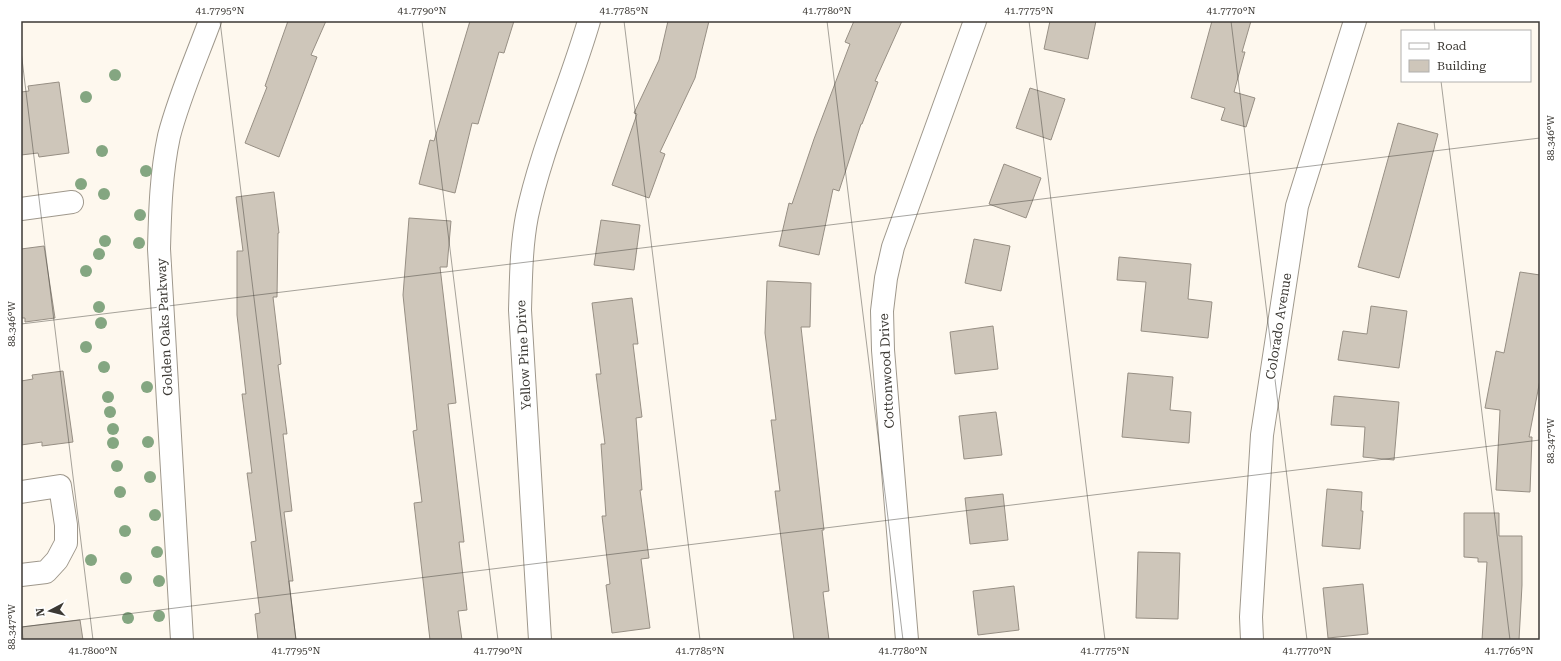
<svg xmlns="http://www.w3.org/2000/svg" width="1561" height="661" viewBox="0 0 1561 661" font-family="'Roboto Serif',serif">
<style>
.building{fill:#cec6ba;stroke:#978f84}
.lines{fill:none;stroke-linecap:round;stroke-linejoin:round}
.street-casing{stroke:#9f988c;stroke-width:24}
.street{stroke:#fff;stroke-width:22}
.tree{fill:#84a681}
.ticks{fill:none;stroke:#3c3934;stroke-width:1;stroke-opacity:0.45}
.labels{text-anchor:middle;stroke-width:4;stroke-linejoin:round;paint-order:stroke}
.street-label{font-size:13px;fill:#3c3934;stroke:#fff}
.neatline{fill:none;stroke:#3c3934;stroke-width:1.5}
.ticks-label{font-size:10px;text-anchor:middle;fill:#3c3934}
</style>
<rect width="100%" height="100%" fill="#fef8ee"/>
<g class="building">
<path d="M 288,21 L 326,21 L 311,55 L 317,57 L 279,157 L 245,143 L 267,87 L 265,86 Z"/>
<path d="M 470,21 L 514,21 L 504,53 L 499,52 L 478,124 L 472,123 L 455,193 L 419,184 L 430,140 L 434,141 Z"/>
<path d="M 668,21 L 709,21 L 695,78 L 660,152 L 665,154 L 649,198 L 612,185 L 637,114 L 634,113 L 659,60 Z"/>
<path d="M 854,21 L 902,21 L 875,81 L 878,82 L 862,124 L 861,124 L 839,191 L 833,189 L 819,255 L 779,246 L 789,203 L 792,204 L 814,139 L 850,44 L 845,42 Z"/>
<path d="M 1050,21 L 1096,21 L 1088,59 L 1044,49 Z"/>
<path d="M 1212,21 L 1251,21 L 1242,52 L 1245,52 L 1234,92 L 1255,98 L 1246,127 L 1221,120 L 1225,108 L 1191,98 Z"/>
<path d="M 59,82 L 69,153 L 39,157 L 38,153 L 21,155 L 21,92 L 29,91 L 28,86 Z"/>
<path d="M 1030,88 L 1065,99 L 1051,140 L 1016,128 Z"/>
<path d="M 1398,123 L 1438,134 L 1399,278 L 1358,267 Z"/>
<path d="M 1004,164 L 1041,178 L 1026,218 L 989,204 Z"/>
<path d="M 274,192 L 279,233 L 278,233 L 277,297 L 273,297 L 281,364 L 278,365 L 287,434 L 283,434 L 292,511 L 284,512 L 293,581 L 289,581 L 296,640 L 258,640 L 255,614 L 260,613 L 251,542 L 256,541 L 247,473 L 252,473 L 242,394 L 246,394 L 237,315 L 237,251 L 243,251 L 236,197 Z"/>
<path d="M 409,218 L 451,221 L 447,267 L 440,267 L 456,403 L 448,404 L 464,542 L 459,542 L 467,610 L 458,611 L 462,640 L 430,640 L 414,503 L 422,502 L 413,431 L 417,430 L 403,295 Z"/>
<path d="M 601,220 L 640,225 L 634,270 L 594,265 Z"/>
<path d="M 974,239 L 1010,246 L 1001,291 L 965,283 Z"/>
<path d="M 44,246 L 55,318 L 25,322 L 25,318 L 21,318 L 21,249 Z"/>
<path d="M 1119,257 L 1191,264 L 1188,299 L 1212,302 L 1208,338 L 1141,331 L 1146,282 L 1117,280 Z"/>
<path d="M 1520,272 L 1540,275 L 1540,380 L 1529,437 L 1532,437 L 1530,492 L 1496,490 L 1500,410 L 1485,408 L 1496,351 L 1504,353 Z"/>
<path d="M 767,281 L 811,283 L 810,327 L 801,327 L 824,530 L 822,530 L 829,591 L 823,592 L 829,640 L 794,640 L 775,491 L 780,491 L 771,420 L 776,420 L 765,333 Z"/>
<path d="M 632,298 L 638,344 L 633,344 L 642,417 L 636,418 L 642,490 L 640,490 L 649,558 L 641,559 L 650,628 L 612,633 L 606,585 L 610,584 L 602,516 L 606,516 L 601,444 L 605,444 L 596,374 L 601,374 L 592,303 Z"/>
<path d="M 1371,306 L 1407,311 L 1399,368 L 1338,360 L 1343,331 L 1367,334 Z"/>
<path d="M 993,326 L 998,369 L 955,374 L 950,332 Z"/>
<path d="M 63,371 L 73,442 L 42,446 L 42,442 L 21,445 L 21,381 L 33,379 L 32,375 Z"/>
<path d="M 1128,373 L 1173,377 L 1170,410 L 1191,412 L 1189,443 L 1122,437 Z"/>
<path d="M 1334,396 L 1399,402 L 1394,460 L 1363,457 L 1365,427 L 1331,425 Z"/>
<path d="M 996,412 L 1002,455 L 964,459 L 959,416 Z"/>
<path d="M 1327,489 L 1362,492 L 1361,511 L 1363,511 L 1360,549 L 1322,546 Z"/>
<path d="M 1003,494 L 1008,540 L 970,544 L 965,498 Z"/>
<path d="M 1464,513 L 1499,513 L 1499,536 L 1522,536 L 1522,585 L 1519,640 L 1482,640 L 1487,562 L 1478,562 L 1478,558 L 1464,557 Z"/>
<path d="M 1138,552 L 1180,553 L 1178,619 L 1136,618 Z"/>
<path d="M 1363,584 L 1368,634 L 1328,638 L 1323,588 Z"/>
<path d="M 1014,586 L 1019,630 L 978,635 L 973,591 Z"/>
<path d="M 80,620 L 83,640 L 23,640 L 22,627 Z"/>
</g>
<g class="lines">
<defs>
<g id="street">
<path d="M 21,209 L 72,202"/>
<path d="M 21,492 L 60,486 L 66,525 L 66,543 L 57,560 L 46,572 L 21,575"/>
<path d="M 182,640 L 159,249 C 160,211 161,173 169,136 C 179,97 196,59 210,21"/>
<path d="M 540,640 L 520,310 C 521,279 521,247 527,216 C 541,150 570,86 589,21"/>
<path d="M 907,640 L 883,350 L 882,311 L 886,278 L 893,247 L 975,21"/>
<path d="M 1252,640 L 1251,617 L 1262,435 L 1297,206 L 1355,21"/>
</g>
</defs>
<use href="#street" class="street-casing"/>
<use href="#street" class="street"/>
</g>
<g class="tree">
<circle cx="115" cy="75" r="6"/>
<circle cx="86" cy="97" r="6"/>
<circle cx="102" cy="151" r="6"/>
<circle cx="146" cy="171" r="6"/>
<circle cx="81" cy="184" r="6"/>
<circle cx="104" cy="194" r="6"/>
<circle cx="140" cy="215" r="6"/>
<circle cx="105" cy="241" r="6"/>
<circle cx="139" cy="243" r="6"/>
<circle cx="99" cy="254" r="6"/>
<circle cx="86" cy="271" r="6"/>
<circle cx="99" cy="307" r="6"/>
<circle cx="101" cy="323" r="6"/>
<circle cx="86" cy="347" r="6"/>
<circle cx="104" cy="367" r="6"/>
<circle cx="147" cy="387" r="6"/>
<circle cx="108" cy="397" r="6"/>
<circle cx="110" cy="412" r="6"/>
<circle cx="113" cy="429" r="6"/>
<circle cx="148" cy="442" r="6"/>
<circle cx="113" cy="443" r="6"/>
<circle cx="117" cy="466" r="6"/>
<circle cx="150" cy="477" r="6"/>
<circle cx="120" cy="492" r="6"/>
<circle cx="155" cy="515" r="6"/>
<circle cx="125" cy="531" r="6"/>
<circle cx="157" cy="552" r="6"/>
<circle cx="91" cy="560" r="6"/>
<circle cx="126" cy="578" r="6"/>
<circle cx="159" cy="581" r="6"/>
<circle cx="159" cy="616" r="6"/>
<circle cx="128" cy="618" r="6"/>
</g>
<path class="ticks" d="M 21,21 L 23,21M 220,21 L 296,640M 422,21 L 498,640M 624,21 L 700,640M 827,21 L 903,640M 1029,21 L 1105,640M 1231,21 L 1307,640M 1434,21 L 1435,31M 21,51 L 93,640M 1441,81 L 1510,640M 21,324 L 1540,138M 21,627 L 1540,440"/>
<g class="labels">
<g class="street-label">
<text transform="translate(1278 326) rotate(-81)" y="5">Colorado Avenue</text>
<text transform="translate(164 327) rotate(-93)" y="5">Golden Oaks Parkway</text>
<text transform="translate(523 355) rotate(-93)" y="5">Yellow Pine Drive</text>
<text transform="translate(886 371) rotate(-93)" y="5">Cottonwood Drive</text>
</g>
</g>
<rect width="1561" height="661" fill="none" stroke="#ffffff" stroke-width="44"/>
<rect x="1401" y="30" width="130" height="52" fill="#ffffff" stroke="#b1b0ae"/>
<rect x="1409" y="43" width="20" height="6" fill="#ffffff" stroke="#b1b0ae"/>
<text x="1437" y="50" font-size="12" fill="#3c3934">Road</text>
<rect x="1409" y="60" width="20" height="12" fill="#cec6ba" stroke="#b1b0ae"/>
<text x="1437" y="70" font-size="12" fill="#3c3934">Building</text>
<g transform="translate(50 611) rotate(263)" stroke="#ffffff" stroke-width="3" paint-order="stroke">
<path d="M0-3L7 15L0 10L-7 15Z" fill="#3c3934"/>
<text y="-6" font-size="11" font-weight="bold" text-anchor="middle" fill="#3c3934">N</text>
</g>
<rect x="22" y="22" width="1517" height="617" class="neatline"/>
<g class="ticks-label">
<text x="220" y="14">41.7795°N</text>
<text x="422" y="14">41.7790°N</text>
<text x="624" y="14">41.7785°N</text>
<text x="827" y="14">41.7780°N</text>
<text x="1029" y="14">41.7775°N</text>
<text x="1231" y="14">41.7770°N</text>
<text transform="translate(1550 138) rotate(-90)" y="4">88.346°W</text>
<text transform="translate(11 324) rotate(-90)" y="4">88.346°W</text>
<text transform="translate(1550 441) rotate(-90)" y="4">88.347°W</text>
<text transform="translate(11 627) rotate(-90)" y="4">88.347°W</text>
<text x="93" y="654">41.7800°N</text>
<text x="296" y="654">41.7795°N</text>
<text x="498" y="654">41.7790°N</text>
<text x="700" y="654">41.7785°N</text>
<text x="903" y="654">41.7780°N</text>
<text x="1105" y="654">41.7775°N</text>
<text x="1307" y="654">41.7770°N</text>
<text x="1509" y="654">41.7765°N</text>
</g>
</svg>
